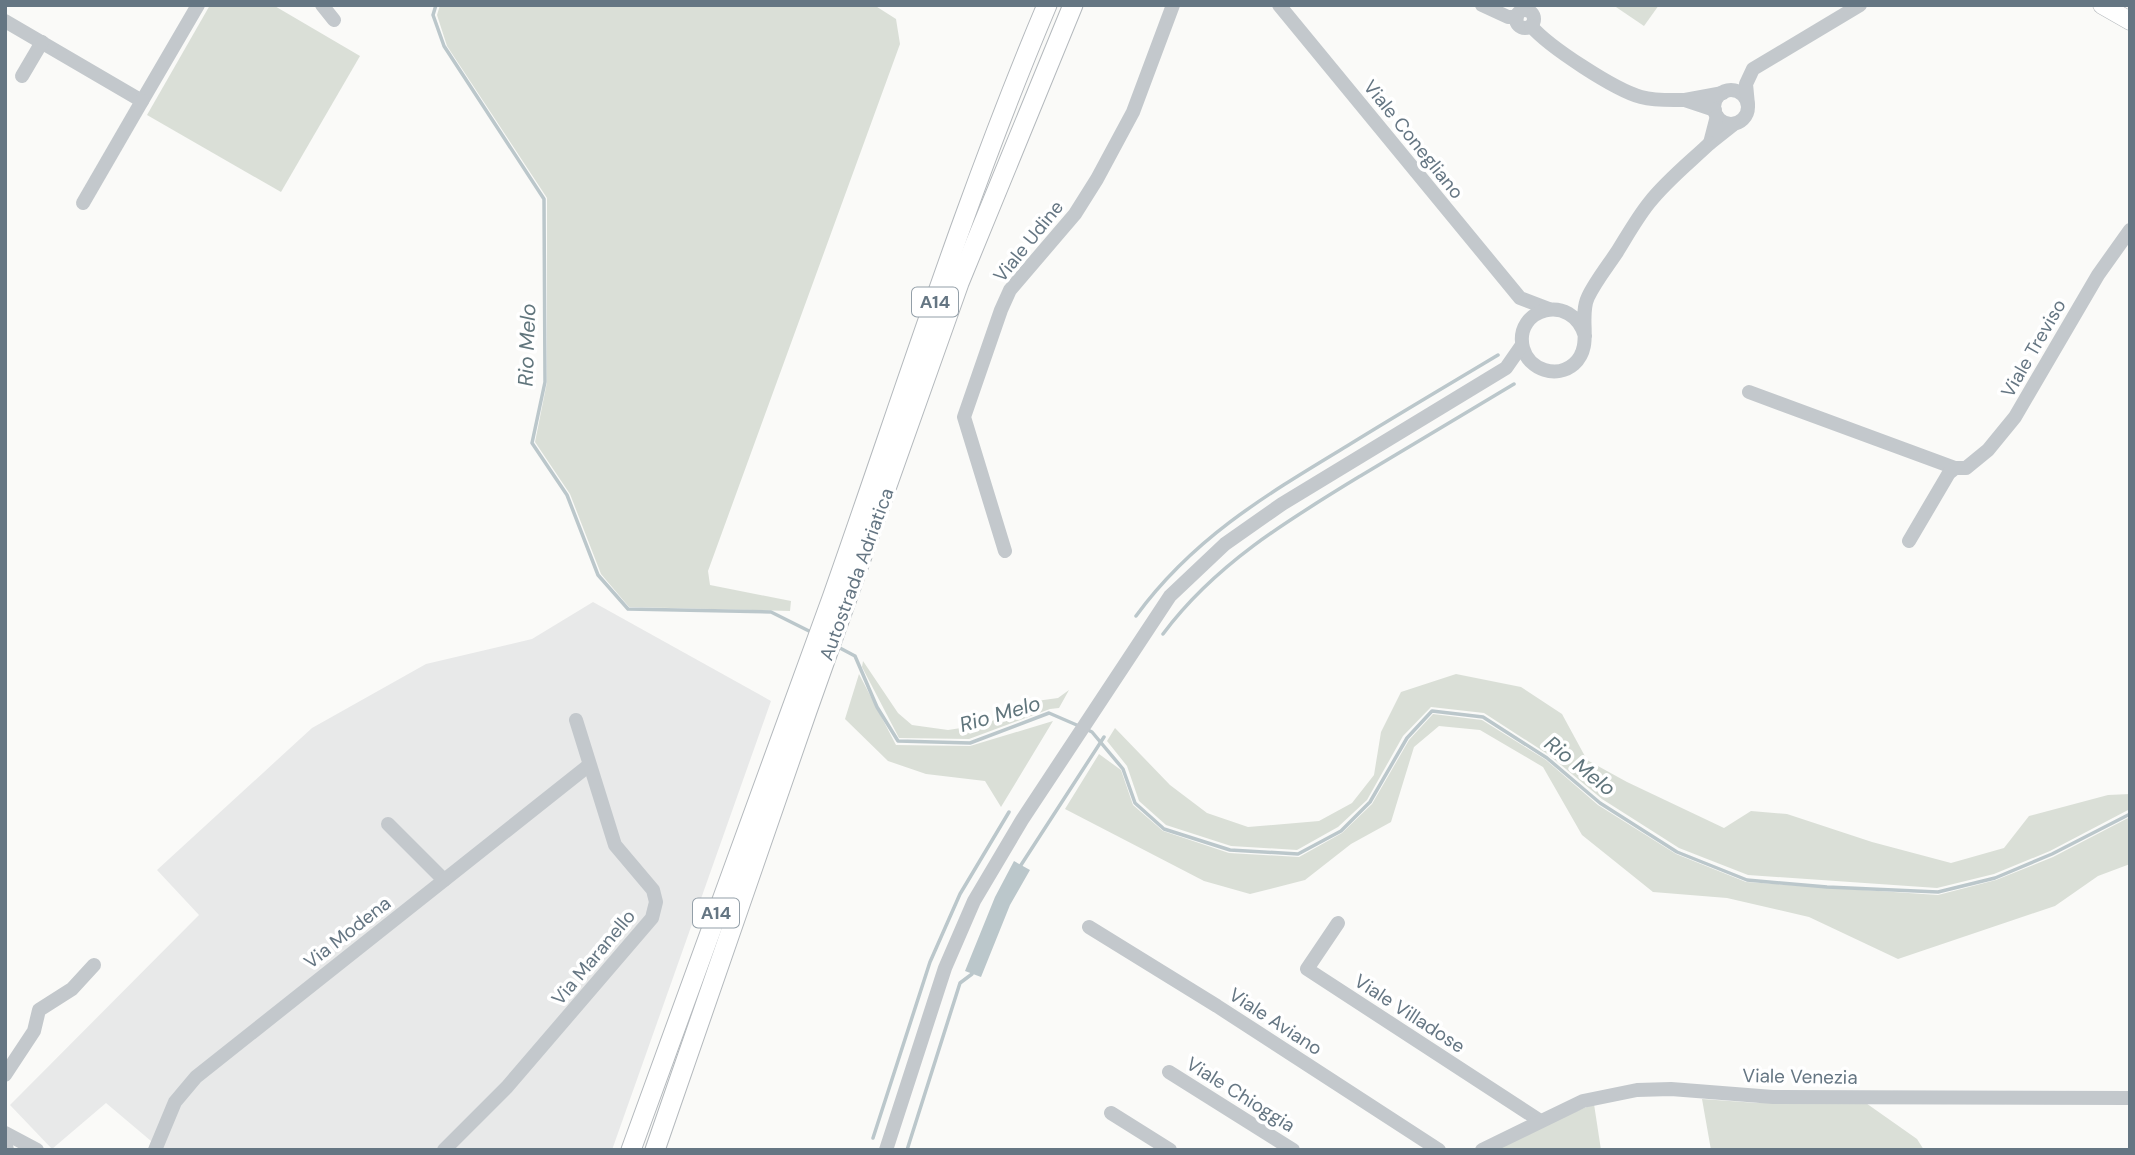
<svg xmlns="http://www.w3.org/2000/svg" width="2135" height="1155" viewBox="0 0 2135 1155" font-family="'DM Sans',sans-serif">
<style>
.built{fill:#e8e9e9}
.green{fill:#dadfd7}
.water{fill:#bbc7cb}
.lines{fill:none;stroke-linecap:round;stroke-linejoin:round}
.stream{stroke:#bbc7cb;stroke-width:3.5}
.major-casing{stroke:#b5babe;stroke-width:19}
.highway-casing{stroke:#b4b9bd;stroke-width:21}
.minor{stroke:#c3c8cc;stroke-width:14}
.major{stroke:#fff;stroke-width:18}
.highway{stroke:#fff;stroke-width:19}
.labels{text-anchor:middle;stroke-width:7;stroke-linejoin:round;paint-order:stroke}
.shield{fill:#fff;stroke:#939fa8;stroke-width:2}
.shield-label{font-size:18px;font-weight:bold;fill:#657683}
.street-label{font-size:19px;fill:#657683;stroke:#fff}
.water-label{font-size:21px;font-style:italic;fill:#60757c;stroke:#fff}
</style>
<rect width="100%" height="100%" fill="#fafaf8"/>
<path class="built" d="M 593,602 L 771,701 L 612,1150 L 149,1150 L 151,1141 L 106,1103 L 52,1149 L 10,1105 L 199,915 L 157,870 L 312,728 L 426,664 L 532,639 Z"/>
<g class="green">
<path d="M 210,5 L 273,5 L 360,56 L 281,192 L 147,115 Z"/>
<path d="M 440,5 L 874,5 L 896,19 L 900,44 L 708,571 L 710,585 L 791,601 L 790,611 L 629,607 L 601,574 L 570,494 L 535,442 L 547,382 L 547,198 L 447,46 L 437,15 Z"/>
<path d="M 1613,5 L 1659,5 L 1644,26 Z"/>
<path d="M 863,661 L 898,713 L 912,725 L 948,730 L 987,724 L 1022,703 L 1058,698 L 1069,690 L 1059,708 L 1050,709 L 969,739 L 899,738 L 862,667 Z"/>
<path d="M 859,674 L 896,745 L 970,746 L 1053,721 L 1001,807 L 985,781 L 926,774 L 888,761 L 845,719 Z"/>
<path d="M 1456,674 L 1521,687 L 1562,714 L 1587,760 L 1627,782 L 1724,828 L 1751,811 L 1787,814 L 1872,842 L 1951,863 L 2004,848 L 2029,816 L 2108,795 L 2130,794 L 2130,809 L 2050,851 L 1994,874 L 1937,888 L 1748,875 L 1679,848 L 1602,799 L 1549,755 L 1484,713 L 1431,707 L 1403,736 L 1367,800 L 1338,827 L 1297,850 L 1231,846 L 1166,825 L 1139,801 L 1127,766 L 1107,741 L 1115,728 L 1170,785 L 1207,813 L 1248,827 L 1319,821 L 1352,803 L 1374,775 L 1381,732 L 1401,692 Z"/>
<path d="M 1433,714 L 1482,720 L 1546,760 L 1598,805 L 1676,854 L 1746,882 L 1938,895 L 1996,880 L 2053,857 L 2130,817 L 2130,864 L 2098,876 L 2055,906 L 1898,959 L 1809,917 L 1727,898 L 1653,892 L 1582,835 L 1543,767 L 1480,730 L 1439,726 L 1414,747 L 1391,822 L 1351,844 L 1305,880 L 1250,894 L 1204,881 L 1065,809 L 1099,754 L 1121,770 L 1133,805 L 1163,831 L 1229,853 L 1299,857 L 1342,833 L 1372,804 L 1409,740 Z"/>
<path d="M 1702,1099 L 1757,1103 L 1863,1101 L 1917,1139 L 1924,1150 L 1711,1150 Z"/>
<path d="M 1594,1104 L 1601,1150 L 1493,1150 L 1526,1132 Z"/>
</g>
<path class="water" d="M 1014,861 L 1030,870 L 1010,905 L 981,977 L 965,971 L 995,897 Z"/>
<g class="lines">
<g class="stream">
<path d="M 436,5 L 433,15 L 444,46 L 544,199 L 545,382 L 532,443 L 567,495 L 598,575 L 628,609 L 771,612 L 813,633"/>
<path d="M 1136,616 C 1193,538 1266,495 1347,446 C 1397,415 1448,385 1498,355"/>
<path d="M 1163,634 C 1215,564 1288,520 1362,475 C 1413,444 1464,414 1514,384"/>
<path d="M 838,647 L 855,656 L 877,707 L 898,741 L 970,743 L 1049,713 L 1079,726"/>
<path d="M 1086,729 L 1092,732 L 1123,769 L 1135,803 L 1164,829 L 1230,850 L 1298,854 L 1341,831 L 1370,802 L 1407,738 L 1432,711 L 1483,717 L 1547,758 L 1600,803 L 1677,852 L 1747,880 L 1827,887 L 1938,892 L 1995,878 L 2052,854 L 2130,814"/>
<path d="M 1021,865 L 1104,737"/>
<path d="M 873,1138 L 930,962 L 960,894 L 1009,812"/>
<path d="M 907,1150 L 960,983 L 972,974"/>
</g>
<defs>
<path id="major" d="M 2102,5 L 2130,21"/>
<g id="highway">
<path d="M 631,1150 C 697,966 766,782 832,598 C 902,400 965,199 1047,5"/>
<path d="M 655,1150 L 807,711 L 959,283 L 1073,5"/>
</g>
</defs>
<use href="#major" class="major-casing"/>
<use href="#highway" class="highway-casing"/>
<g class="minor">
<path d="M 322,5 L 334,20"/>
<path d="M 1279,5 L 1520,298 L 1549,309"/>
<path d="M 1482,5 L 1508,17 L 1517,17"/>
<circle cx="1525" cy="19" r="9"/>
<path d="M 5,21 L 142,101 L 198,5"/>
<path d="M 1531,26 C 1549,47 1615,90 1641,97 C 1656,101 1671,100 1685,100"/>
<path d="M 22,76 L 42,42"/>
<circle cx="1731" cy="107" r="17"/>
<path d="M 1748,105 L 1746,84 L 1753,69 L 1860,5"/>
<path d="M 1715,110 L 1685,100 L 1723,93"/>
<path d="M 1717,116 L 1710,143 L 1734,124"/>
<path d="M 83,203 L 142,101"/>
<path d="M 1585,336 C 1572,292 1513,308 1523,348 C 1529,370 1557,379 1574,364 C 1594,346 1578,318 1588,297 C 1595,282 1607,267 1617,252 C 1627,236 1637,218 1649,203 C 1666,181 1690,162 1710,143"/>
<path d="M 1749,392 L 1955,468 L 1966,468 L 1988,450 L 2015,417 L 2098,275 L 2130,230"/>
<path d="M 1909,541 L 1949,473 L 1955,468"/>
<path d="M 1005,551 L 964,417 L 1001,310 L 1010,290 L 1075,214 L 1097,179 L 1133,112 L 1173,5"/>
<path d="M 388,824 L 444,880"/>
<path d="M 1338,923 L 1307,969 L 1539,1120"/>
<path d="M 1089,927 L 1217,1006 L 1439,1150"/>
<path d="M 1169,1072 L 1293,1150"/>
<path d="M 5,1075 L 34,1031 L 39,1010 L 72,989 L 94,965"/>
<path d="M 1111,1113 L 1170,1150"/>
<path d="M 5,1133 L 37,1150"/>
<path d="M 5,1141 L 7,1150"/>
<path d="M 155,1150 L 175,1102 L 196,1077 L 588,766"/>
<path d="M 444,1150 L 507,1087 L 652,918 L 656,902 L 653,890 L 615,845 L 576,720"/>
<path d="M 886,1150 L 945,968 L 974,901 L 1022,820 L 1170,596 L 1225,544 L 1282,504 L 1506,368 L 1522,345"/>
<path d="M 1482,1150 L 1583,1101 L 1637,1090 L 1671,1089 L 1773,1097 L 2130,1098"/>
</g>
<use href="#major" class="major"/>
<use href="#highway" class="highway"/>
</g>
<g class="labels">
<g class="shield">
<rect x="912" y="287.5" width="46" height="29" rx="5"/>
<rect x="693" y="898.5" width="46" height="29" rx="5"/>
</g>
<g class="shield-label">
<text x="935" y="308">A14</text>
<text x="716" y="919">A14</text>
</g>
<g class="street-label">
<text transform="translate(1414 139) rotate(51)" y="7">Viale Conegliano</text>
<text transform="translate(1028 241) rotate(-51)" y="7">Viale Udine</text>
<text transform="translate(2033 348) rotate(-60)" y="7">Viale Treviso</text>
<text transform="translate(856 574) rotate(-70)" y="7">Autostrada Adriatica</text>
<text transform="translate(347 932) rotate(-38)" y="7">Via Modena</text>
<text transform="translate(593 957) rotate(-50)" y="7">Via Maranello</text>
<text transform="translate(1410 1013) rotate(33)" y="7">Viale Villadose</text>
<text transform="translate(1276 1021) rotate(33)" y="7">Viale Aviano</text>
<text transform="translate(1800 1076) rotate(1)" y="7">Viale Venezia</text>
<text transform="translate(1241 1094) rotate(32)" y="7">Viale Chioggia</text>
</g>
<g class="water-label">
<text transform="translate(527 345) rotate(-88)" y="7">Rio Melo</text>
<text transform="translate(1000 714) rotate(-16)" y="7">Rio Melo</text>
<text transform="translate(1580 766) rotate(38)" y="7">Rio Melo</text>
</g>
</g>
<rect width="2135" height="1155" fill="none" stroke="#657683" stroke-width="14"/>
</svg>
